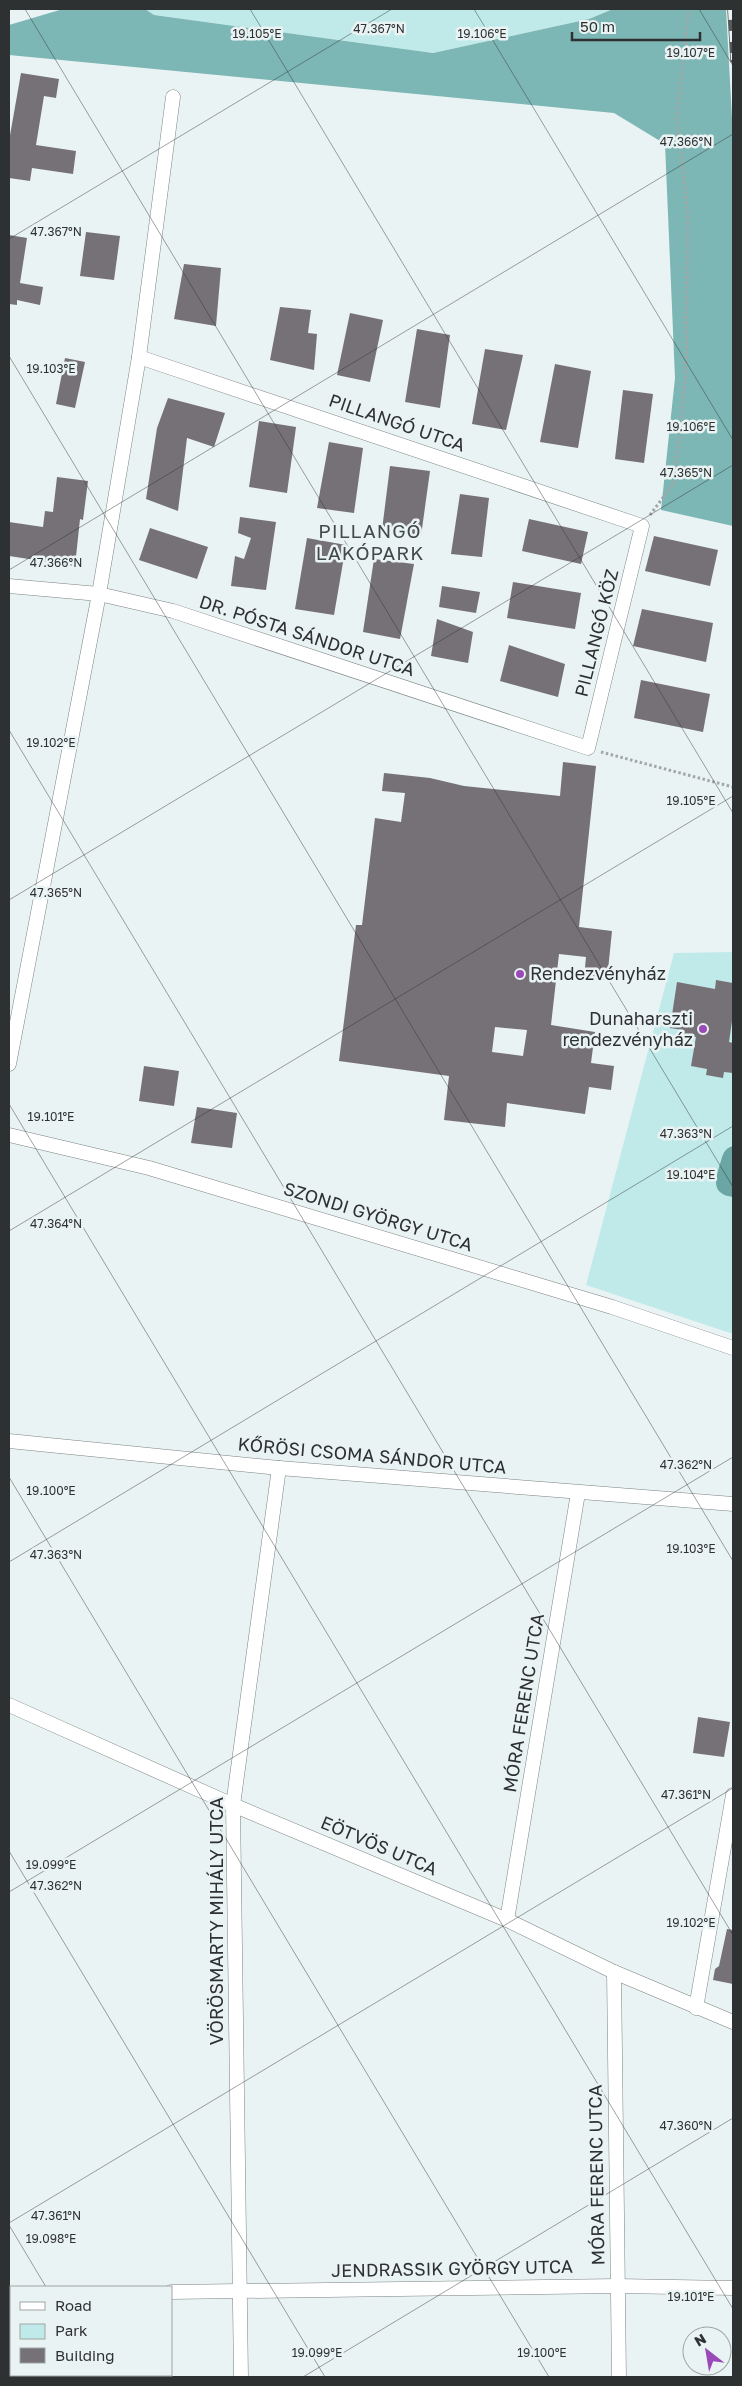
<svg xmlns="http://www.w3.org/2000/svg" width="742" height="2386" viewBox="0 0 742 2386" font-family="'Golos Text',sans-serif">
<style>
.green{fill:#c0eae9}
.forest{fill:#7cb7b5}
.water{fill:#6ba5a4}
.building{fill:#757176;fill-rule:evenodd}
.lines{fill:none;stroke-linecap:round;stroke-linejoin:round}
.minor-casing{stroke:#7c8383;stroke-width:15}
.path{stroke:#a1a7a7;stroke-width:3;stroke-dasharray:2.5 2.5;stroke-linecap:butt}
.minor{stroke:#fff;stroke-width:14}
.rail-casing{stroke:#545959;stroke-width:5.5}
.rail{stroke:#eaf3f3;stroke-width:4;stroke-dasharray:11;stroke-linecap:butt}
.ticks{fill:none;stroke:#2e3131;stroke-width:1;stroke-opacity:0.45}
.poi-dot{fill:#9b49b9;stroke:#eaf3f3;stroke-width:2}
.labels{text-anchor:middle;stroke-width:5;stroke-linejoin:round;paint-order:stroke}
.street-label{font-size:18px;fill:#2e3131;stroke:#eaf3f3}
.poi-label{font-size:18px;fill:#2e3131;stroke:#eaf3f3;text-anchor:start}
.neighbourhood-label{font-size:19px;letter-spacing:1px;fill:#434949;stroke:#eaf3f3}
.ticks-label{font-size:12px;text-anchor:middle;fill:#2e3131;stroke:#eaf3f3;stroke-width:5;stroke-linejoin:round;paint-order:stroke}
</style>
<rect width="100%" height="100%" fill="#eaf3f3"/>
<g class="green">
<path d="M 145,9 L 613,9 L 589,19 L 433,53 L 154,15 Z"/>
<path d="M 733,952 L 733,1334 L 586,1285 L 674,953 Z"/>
</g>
<path class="forest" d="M 63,9 L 145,9 L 154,15 L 433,53 L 589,19 L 613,9 L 726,9 L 733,136 L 733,526 L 661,510 L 675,378 L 665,144 L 614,113 L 9,55 L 9,25 Z"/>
<path class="water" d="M 733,1146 L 733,1197 C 711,1194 715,1180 720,1164 C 723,1155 723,1149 733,1146 Z"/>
<g class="building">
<path d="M 21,73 L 59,79 L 56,98 L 44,96 L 36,145 L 76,151 L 73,174 L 32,168 L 30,181 L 9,178 L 9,141 Z"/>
<path d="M 86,232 L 120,236 L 114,280 L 80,276 Z"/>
<path d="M 9,235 L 27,238 L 20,283 L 43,287 L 40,305 L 17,300 L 17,305 L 9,304 Z"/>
<path d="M 184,264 L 221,268 L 216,326 L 174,319 Z"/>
<path d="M 280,307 L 311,310 L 308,333 L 317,334 L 314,370 L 270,360 Z"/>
<path d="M 350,313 L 383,320 L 370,382 L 337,375 Z"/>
<path d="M 417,329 L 450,335 L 440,408 L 405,402 Z"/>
<path d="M 485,349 L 523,355 L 506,430 L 472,424 Z"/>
<path d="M 65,358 L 85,362 L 75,408 L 56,404 Z"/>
<path d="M 555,364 L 591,371 L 578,448 L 540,442 Z"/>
<path d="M 623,390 L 653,394 L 644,463 L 615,459 Z"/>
<path d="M 168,398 L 225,413 L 214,447 L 187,438 L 178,511 L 146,499 L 157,428 Z"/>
<path d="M 259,421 L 296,427 L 287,493 L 249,487 Z"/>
<path d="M 329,442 L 363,448 L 354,513 L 317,508 Z"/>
<path d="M 390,466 L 430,471 L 421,536 L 382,530 Z"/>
<path d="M 57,477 L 88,481 L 83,520 L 80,519 L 75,566 L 9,556 L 9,522 L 43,527 L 45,511 L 53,512 Z"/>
<path d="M 460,494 L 489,498 L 482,557 L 451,554 Z"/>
<path d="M 240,517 L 276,522 L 266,590 L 231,586 L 235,556 L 244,559 L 251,538 L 238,533 Z"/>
<path d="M 529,519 L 588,532 L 581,564 L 522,551 Z"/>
<path d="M 150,528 L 208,547 L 197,579 L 139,560 Z"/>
<path d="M 654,536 L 718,550 L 710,586 L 645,571 Z"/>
<path d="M 307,538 L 346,545 L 334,615 L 295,609 Z"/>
<path d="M 374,559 L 414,564 L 400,639 L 363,632 Z"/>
<path d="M 513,582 L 581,593 L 575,629 L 507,618 Z"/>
<path d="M 442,586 L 480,592 L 476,613 L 439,607 Z"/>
<path d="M 642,609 L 713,623 L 706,662 L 633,646 Z"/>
<path d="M 437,619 L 473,632 L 468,663 L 431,656 Z"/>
<path d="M 509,645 L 565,664 L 558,697 L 500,681 Z"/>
<path d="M 641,680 L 710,694 L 703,732 L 634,718 Z"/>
<path d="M 563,762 L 596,766 L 579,927 L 612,931 L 607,980 L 584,978 L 586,957 L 559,954 L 551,1025 L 595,1032 L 591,1063 L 614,1066 L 611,1090 L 589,1087 L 585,1114 L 507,1103 L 505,1127 L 444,1120 L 449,1076 L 339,1061 L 356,925 L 362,925 L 375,818 L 401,822 L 405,793 L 382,791 L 384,773 L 430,778 L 464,786 L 560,796 ZM 495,1027 L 527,1030 L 523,1056 L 492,1052 Z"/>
<path d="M 716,980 L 733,983 L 733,1014 L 729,1042 L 733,1043 L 733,1073 L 724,1072 L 723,1078 L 706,1075 L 707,1069 L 691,1066 L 696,1037 L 682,1035 L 683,1030 L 670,1028 L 677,982 L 715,989 Z"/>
<path d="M 144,1066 L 179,1071 L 174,1106 L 139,1101 Z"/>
<path d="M 197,1107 L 237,1113 L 232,1148 L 191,1143 Z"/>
<path d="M 698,1717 L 730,1722 L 724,1757 L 693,1753 Z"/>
<path d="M 727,1929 L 733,1930 L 733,1984 L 713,1980 L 715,1969 L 719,1966 Z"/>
</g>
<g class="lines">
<defs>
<g id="minor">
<path d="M 9,586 L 99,594 L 173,611 L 588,748 L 642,526 L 139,357"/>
<path d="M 9,1064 L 99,594 L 139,357 L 173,97"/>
<path d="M 9,1135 L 149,1168 L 612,1307 L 733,1348"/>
<path d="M 9,1441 L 279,1468 L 733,1504"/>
<path d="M 9,1705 L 233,1805 L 507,1920 L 614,1972 L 733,2022"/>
<path d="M 507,1920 L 578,1493"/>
<path d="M 614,1972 L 619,2377"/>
<path d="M 696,2008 L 733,1795"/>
<path d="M 171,2292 L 617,2286 L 733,2288"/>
<path d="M 9,2295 L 11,2295"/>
<path d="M 241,2377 L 233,1805 L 279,1468"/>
</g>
</defs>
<use href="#minor" class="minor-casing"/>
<g class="path">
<path d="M 650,515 L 674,483 L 686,372 L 688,214 L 677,119 L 689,9"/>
<path d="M 601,752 L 733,787"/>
</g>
<use href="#minor" class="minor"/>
<defs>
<path id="rail" d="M 730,9 L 733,60"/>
</defs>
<use href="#rail" class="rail-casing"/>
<use href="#rail" class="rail"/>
</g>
<path class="ticks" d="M 25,9 L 733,1187M 250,9 L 733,813M 474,9 L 733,440M 699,9 L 733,66M 9,239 L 392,9M 9,356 L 733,1561M 9,570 L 733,134M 9,730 L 733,1935M 9,900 L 733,465M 9,1104 L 733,2309M 9,1231 L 733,796M 9,1477 L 549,2377M 9,1562 L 733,1126M 9,1851 L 325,2377M 9,1892 L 733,1457M 9,2223 L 733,1788M 9,2225 L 46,2287M 98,2375 L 100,2377M 303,2377 L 733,2118"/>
<g class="poi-dot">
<circle cx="520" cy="974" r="5"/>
<circle cx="703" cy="1029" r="5"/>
</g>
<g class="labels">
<g class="street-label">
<text transform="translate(397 423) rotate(19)" y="6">PILLANGÓ UTCA</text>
<text transform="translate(597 633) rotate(-76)" y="6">PILLANGÓ KÖZ</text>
<text transform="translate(307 636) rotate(18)" y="6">DR. PÓSTA SÁNDOR UTCA</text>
<text transform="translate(378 1217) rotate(17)" y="6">SZONDI GYÖRGY UTCA</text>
<text transform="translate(372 1456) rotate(5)" y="6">KŐRÖSI CSOMA SÁNDOR UTCA</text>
<text transform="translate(524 1703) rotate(-81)" y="6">MÓRA FERENC UTCA</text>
<text transform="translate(379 1846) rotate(23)" y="6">EÖTVÖS UTCA</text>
<text transform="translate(217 1921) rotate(-90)" y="6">VÖRÖSMARTY MIHÁLY UTCA</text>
<text transform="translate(597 2175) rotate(-91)" y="6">MÓRA FERENC UTCA</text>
<text transform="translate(452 2269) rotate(-1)" y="6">JENDRASSIK GYÖRGY UTCA</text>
</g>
<g class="poi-label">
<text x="530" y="980">Rendezvényház</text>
<text x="693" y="1025" text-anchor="end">Dunaharszti<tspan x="693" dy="21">rendezvényház</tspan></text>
</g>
<g class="neighbourhood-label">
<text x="370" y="538">PILLANGÓ<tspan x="370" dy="22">LAKÓPARK</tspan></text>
</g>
</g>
<g class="ticks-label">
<text x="379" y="33">47.367°N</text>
<text x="257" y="38">19.105°E</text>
<text x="482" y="38">19.106°E</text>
<text x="691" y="57">19.107°E</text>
<text x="686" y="146">47.366°N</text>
<text x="56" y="236">47.367°N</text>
<text x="51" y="373">19.103°E</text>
<text x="691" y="431">19.106°E</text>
<text x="686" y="477">47.365°N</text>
<text x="56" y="567">47.366°N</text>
<text x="51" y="747">19.102°E</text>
<text x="691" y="805">19.105°E</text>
<text x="56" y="897">47.365°N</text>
<text x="51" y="1121">19.101°E</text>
<text x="686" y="1138">47.363°N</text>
<text x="691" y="1179">19.104°E</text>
<text x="56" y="1228">47.364°N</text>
<text x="686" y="1469">47.362°N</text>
<text x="51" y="1495">19.100°E</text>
<text x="691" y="1553">19.103°E</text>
<text x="56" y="1559">47.363°N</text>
<text x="686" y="1799">47.361°N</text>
<text x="51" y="1869">19.099°E</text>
<text x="56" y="1890">47.362°N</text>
<text x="691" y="1927">19.102°E</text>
<text x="686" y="2130">47.360°N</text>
<text x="56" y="2220">47.361°N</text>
<text x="51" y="2243">19.098°E</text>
<text x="691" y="2301">19.101°E</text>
<text x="317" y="2357">19.099°E</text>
<text x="542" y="2357">19.100°E</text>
</g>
<rect width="742" height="2386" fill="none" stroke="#2e3131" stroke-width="20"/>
<rect x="10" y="2286" width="162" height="90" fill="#eaf3f3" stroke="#9fa5a5"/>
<rect x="20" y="2302" width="25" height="8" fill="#ffffff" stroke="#9fa5a5"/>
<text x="55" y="2311" font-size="15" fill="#2e3131">Road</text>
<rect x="20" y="2324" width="25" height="15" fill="#c0eae9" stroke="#9fa5a5"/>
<text x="55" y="2336" font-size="15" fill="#2e3131">Park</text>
<rect x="20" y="2348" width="25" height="15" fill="#757176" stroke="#9fa5a5"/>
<text x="55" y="2361" font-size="15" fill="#2e3131">Building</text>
<g transform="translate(707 2351) rotate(329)"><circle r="24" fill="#eaf3f3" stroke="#9fa5a5"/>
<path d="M0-4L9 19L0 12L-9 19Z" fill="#9b49b9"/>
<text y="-8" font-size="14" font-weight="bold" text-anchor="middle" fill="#2e3131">N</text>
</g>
<path d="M572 32v8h128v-8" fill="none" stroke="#2e3131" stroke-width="2.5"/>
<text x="580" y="32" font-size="15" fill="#2e3131" stroke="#eaf3f3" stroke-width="4" paint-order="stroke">50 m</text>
</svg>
